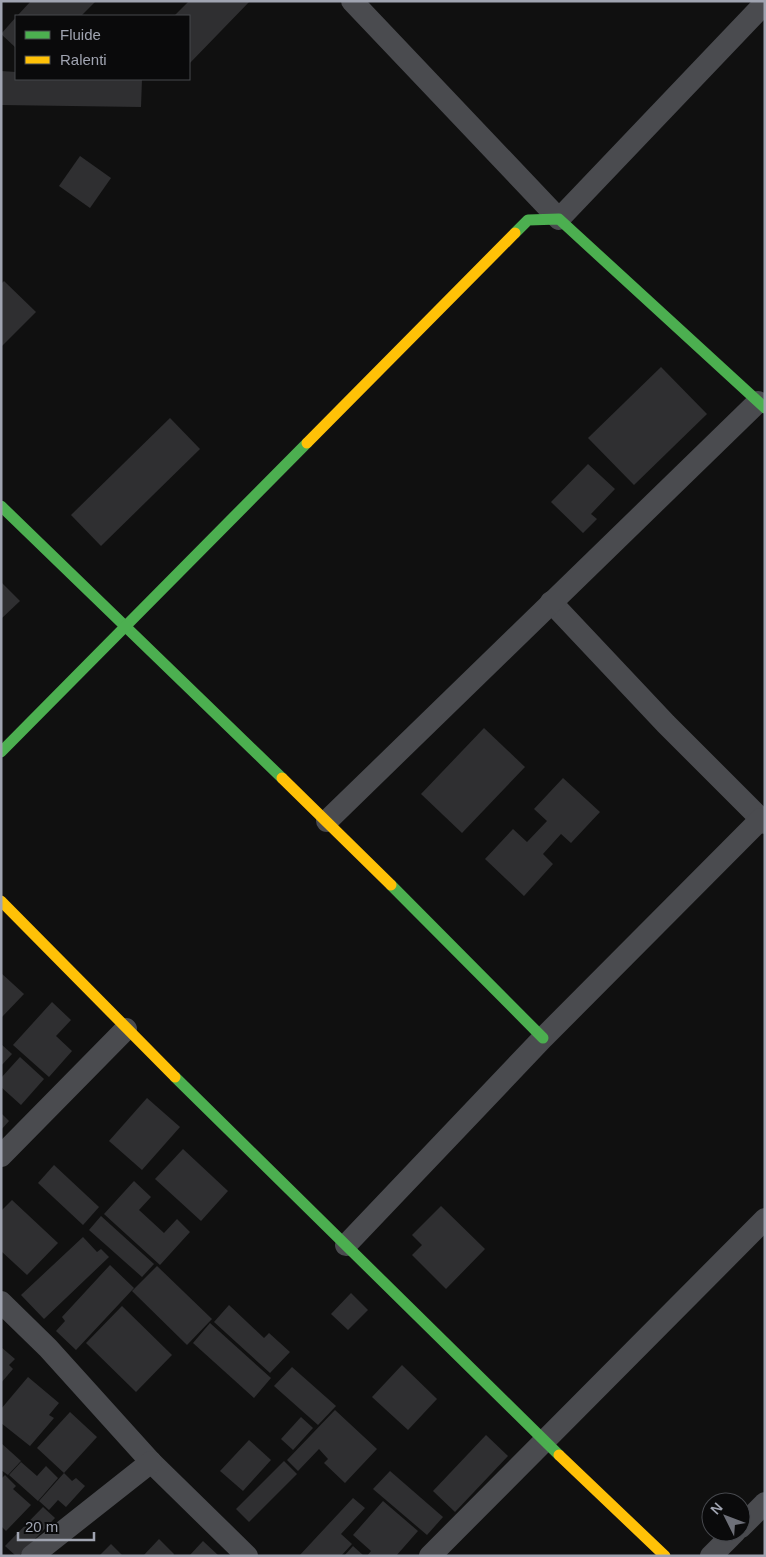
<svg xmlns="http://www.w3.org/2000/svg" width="766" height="1557" viewBox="0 0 766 1557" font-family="Helvetica,sans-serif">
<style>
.building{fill:#2f2f31}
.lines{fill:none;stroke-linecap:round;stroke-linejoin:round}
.street{stroke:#4a4b4f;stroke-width:22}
.fast{stroke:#4caf50;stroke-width:11}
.slow{stroke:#ffc107;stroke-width:11}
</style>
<rect width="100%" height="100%" fill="#101010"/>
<g class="building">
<path d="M 31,1 L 96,1 L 81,16 L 17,16 Z"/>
<path d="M 189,1 L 250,1 L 189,64 L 189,16 L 174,16 Z"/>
<path d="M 16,17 L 16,48 L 1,34 Z"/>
<path d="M 1,71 L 16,72 L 16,79 L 142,79 L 141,107 L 1,105 Z"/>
<path d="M 80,156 L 111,178 L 90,208 L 59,186 Z"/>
<path d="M 4,281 L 36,312 L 1,347 L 1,284 Z"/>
<path d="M 661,367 L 707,414 L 634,485 L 588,438 Z"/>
<path d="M 170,418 L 200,449 L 101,546 L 71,515 Z"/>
<path d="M 588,464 L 615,489 L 591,514 L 597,519 L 583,533 L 551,502 Z"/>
<path d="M 1,582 L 20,601 L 1,619 Z"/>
<path d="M 484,728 L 525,767 L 462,833 L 421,794 Z"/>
<path d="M 563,778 L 600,812 L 571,843 L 561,834 L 543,854 L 553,864 L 524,896 L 485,859 L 513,829 L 527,842 L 547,821 L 534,809 Z"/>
<path d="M 1,973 L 24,994 L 1,1018 Z"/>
<path d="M 52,1002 L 71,1020 L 56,1036 L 72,1051 L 49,1077 L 13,1045 Z"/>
<path d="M 1,1044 L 12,1054 L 1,1066 Z"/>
<path d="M 20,1057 L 44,1079 L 21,1105 L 1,1087 L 1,1078 Z"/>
<path d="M 147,1098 L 180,1127 L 142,1170 L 109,1141 Z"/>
<path d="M 1,1113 L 9,1121 L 1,1130 Z"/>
<path d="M 183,1149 L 228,1191 L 201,1221 L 155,1179 Z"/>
<path d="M 54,1165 L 99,1207 L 83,1225 L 38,1183 Z"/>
<path d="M 134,1181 L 151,1197 L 139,1210 L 164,1233 L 177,1219 L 190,1232 L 160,1265 L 104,1214 Z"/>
<path d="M 12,1200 L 58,1243 L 27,1275 L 1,1251 L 1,1211 Z"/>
<path d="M 441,1206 L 485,1249 L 446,1289 L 412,1255 L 422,1245 L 412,1235 Z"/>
<path d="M 101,1216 L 154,1264 L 142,1277 L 89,1230 Z"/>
<path d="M 83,1237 L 97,1252 L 101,1249 L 109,1257 L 44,1319 L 21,1295 Z"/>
<path d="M 110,1265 L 134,1288 L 76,1350 L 56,1331 L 65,1321 L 62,1317 Z"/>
<path d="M 157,1266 L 212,1319 L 187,1345 L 132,1291 Z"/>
<path d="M 351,1293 L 368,1310 L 348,1330 L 331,1314 Z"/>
<path d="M 229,1305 L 264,1338 L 269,1333 L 290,1352 L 270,1373 L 214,1322 Z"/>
<path d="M 122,1306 L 172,1355 L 136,1392 L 86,1343 Z"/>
<path d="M 210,1323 L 271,1378 L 254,1398 L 193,1343 Z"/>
<path d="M 1,1347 L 15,1359 L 9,1365 L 13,1369 L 1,1383 Z"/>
<path d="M 402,1365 L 437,1399 L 408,1430 L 372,1397 Z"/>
<path d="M 292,1367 L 336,1406 L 318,1425 L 274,1386 Z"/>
<path d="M 28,1377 L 59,1403 L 49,1415 L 54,1418 L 30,1446 L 1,1423 L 1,1409 Z"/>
<path d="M 335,1410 L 377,1449 L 345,1483 L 324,1463 L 328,1459 L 319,1449 L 298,1471 L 287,1460 Z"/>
<path d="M 70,1412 L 97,1437 L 64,1473 L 37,1448 Z"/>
<path d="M 301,1417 L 313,1428 L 293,1450 L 281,1439 Z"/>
<path d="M 486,1435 L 508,1456 L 455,1512 L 433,1491 Z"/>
<path d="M 249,1440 L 271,1460 L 243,1491 L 220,1471 Z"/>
<path d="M 1,1443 L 21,1461 L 8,1475 L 1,1470 Z"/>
<path d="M 284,1461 L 297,1474 L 249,1522 L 236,1509 Z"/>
<path d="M 21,1462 L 37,1476 L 46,1466 L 58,1478 L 38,1501 L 9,1475 Z"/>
<path d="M 390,1471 L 443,1517 L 427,1535 L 373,1489 Z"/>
<path d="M 64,1473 L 72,1481 L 76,1478 L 85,1486 L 66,1507 L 58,1500 L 49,1510 L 39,1501 Z"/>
<path d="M 5,1475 L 16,1486 L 13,1489 L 31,1505 L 6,1531 L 1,1526 L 1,1479 Z"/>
<path d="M 353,1498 L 365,1508 L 341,1534 L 352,1544 L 341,1556 L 299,1556 Z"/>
<path d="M 383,1501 L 418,1531 L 396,1556 L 367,1556 L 371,1551 L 353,1535 Z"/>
<path d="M 43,1507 L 55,1518 L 19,1556 L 16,1556 L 5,1546 Z"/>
<path d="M 159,1539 L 174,1554 L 173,1556 L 143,1556 Z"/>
<path d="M 203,1541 L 219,1556 L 189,1556 Z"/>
<path d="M 111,1544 L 123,1556 L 99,1556 Z"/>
<path d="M 353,1546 L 364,1556 L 344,1556 Z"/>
</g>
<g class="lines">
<g class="street">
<path d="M 352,1 L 559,219 L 765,3"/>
<path d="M 551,602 L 666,724 L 765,823"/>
<path d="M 327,821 L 758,402"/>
<path d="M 1,1156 L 126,1029"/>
<path d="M 346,1245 L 543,1038 L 761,819"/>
<path d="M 1,1302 L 48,1348 L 151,1462 L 247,1556"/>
<path d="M 741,1527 L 765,1503"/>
<path d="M 32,1556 L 151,1462"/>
<path d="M 430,1556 L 765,1219"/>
<path d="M 711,1556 L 735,1532"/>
</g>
<g class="fast">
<path d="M 515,233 L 528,220 L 559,219 L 765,408"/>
<path d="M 1,506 L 282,778"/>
<path d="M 1,752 L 307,443"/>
<path d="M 391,885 L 543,1038"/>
<path d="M 175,1077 L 559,1455"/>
</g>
<g class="slow">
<path d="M 307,443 L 515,233"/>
<path d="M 282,778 L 391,885"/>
<path d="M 1,901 L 175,1077"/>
<path d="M 559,1455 L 665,1556"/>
</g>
</g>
<rect width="766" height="1557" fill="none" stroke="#a0a4b1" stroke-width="5"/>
<rect x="15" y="15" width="175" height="65" fill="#0a0a0b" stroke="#46484d"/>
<rect x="25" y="31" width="25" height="8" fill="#4caf50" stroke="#46484d"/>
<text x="60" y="40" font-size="15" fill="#a0a4b1">Fluide</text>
<rect x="25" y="56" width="25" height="8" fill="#ffc107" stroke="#46484d"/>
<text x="60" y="65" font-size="15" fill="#a0a4b1">Ralenti</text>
<g transform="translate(726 1517) rotate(312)"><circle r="24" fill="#0a0a0b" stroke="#46484d"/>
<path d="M0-4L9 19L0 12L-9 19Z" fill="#6e7079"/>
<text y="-8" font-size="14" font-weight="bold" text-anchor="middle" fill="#a0a4b1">N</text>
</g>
<path d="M18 1532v8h76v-8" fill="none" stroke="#a0a4b1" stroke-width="2.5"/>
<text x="25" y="1532" font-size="15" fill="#a0a4b1" stroke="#0a0a0b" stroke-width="4" paint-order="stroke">20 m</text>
</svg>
